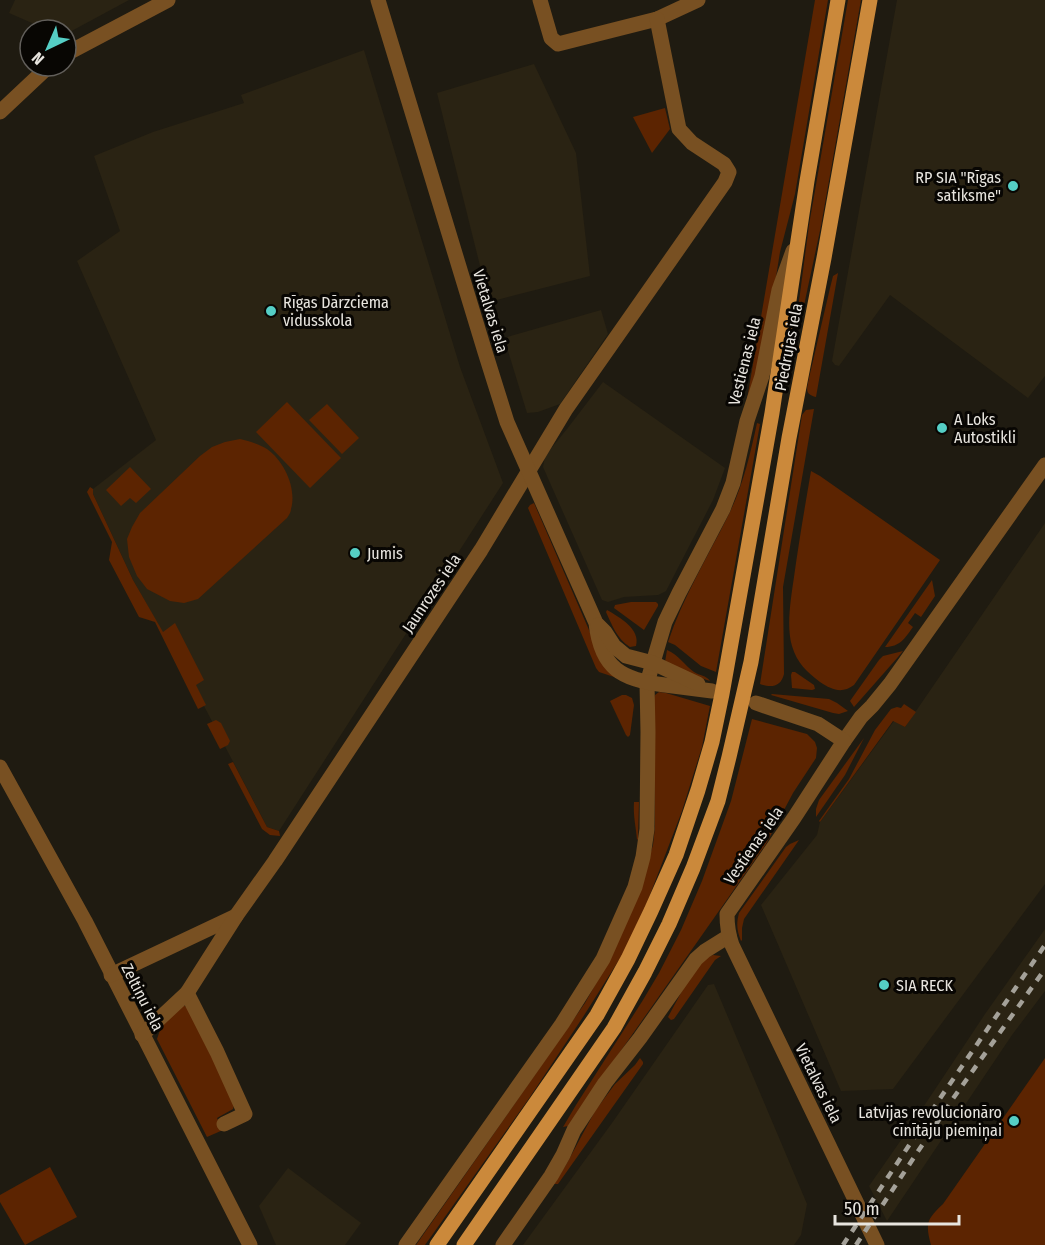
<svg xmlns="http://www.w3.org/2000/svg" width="1045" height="1245" viewBox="0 0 1045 1245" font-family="'Fira Sans Condensed',sans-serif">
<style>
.built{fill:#2a2313}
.green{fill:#5c2401}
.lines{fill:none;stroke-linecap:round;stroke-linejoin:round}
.minor{stroke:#785022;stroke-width:15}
.tertiary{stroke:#785022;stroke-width:15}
.primary{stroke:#cb893b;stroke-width:15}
.rail{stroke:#a4a199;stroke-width:4.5;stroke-dasharray:8 8;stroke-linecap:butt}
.poi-dot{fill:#55cec5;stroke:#080603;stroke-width:2}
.labels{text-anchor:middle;stroke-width:6;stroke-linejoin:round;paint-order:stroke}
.poi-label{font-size:16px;fill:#e8e5df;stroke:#080603;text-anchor:start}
.street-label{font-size:16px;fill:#e8e5df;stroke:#080603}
</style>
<rect width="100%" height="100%" fill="#1f1b11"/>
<g class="built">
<path d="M 15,0 L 129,0 L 66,34 L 66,30 L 48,30 L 9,13 Z"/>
<path d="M 897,0 L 1045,0 L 1045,376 L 1028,398 L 890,295 L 839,366 L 835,365 L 832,361 Z"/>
<path d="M 364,50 L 460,367 L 503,483 L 279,831 L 267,827 L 204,706 L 133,580 L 93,494 L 93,489 L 156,440 L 77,261 L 120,231 L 94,156 L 153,132 L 244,103 L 241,95 Z"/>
<path d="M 534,64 L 576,153 L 590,276 L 489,302 L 437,93 Z"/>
<path d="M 601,310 L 608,334 L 560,404 L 538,412 L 527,413 L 504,338 Z"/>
<path d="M 603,382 L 725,468 L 713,500 L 666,591 L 658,595 L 624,597 L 608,602 L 602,600 L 543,467 L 545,456 L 567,429 Z"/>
<path d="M 1045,523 L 1045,884 L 893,1089 L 841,1091 L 761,905 L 817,835 L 820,822 L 894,721 L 905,727 Z"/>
<path d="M 1045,929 L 1045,991 L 1012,1035 L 887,1221 L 869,1186 L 908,1130 L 985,1014 Z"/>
<path d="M 714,984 L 807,1204 L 801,1235 L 794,1245 L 523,1245 L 612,1123 L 708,985 Z"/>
<path d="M 288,1168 L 361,1223 L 345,1245 L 276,1245 L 259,1206 Z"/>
</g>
<g class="green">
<path d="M 815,0 L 828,0 L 795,194 L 780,252 L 764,352 L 745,411 Z"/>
<path d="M 848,0 L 861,0 L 821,226 L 800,324 L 799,326 L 796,324 L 809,225 Z"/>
<path d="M 665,108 L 670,129 L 652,153 L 633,117 Z"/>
<path d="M 838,273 L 816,397 C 804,394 807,389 809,378 L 830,288 L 833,276 Z"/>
<path d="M 287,402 L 341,458 L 310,488 L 256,432 Z"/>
<path d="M 327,404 L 359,438 L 342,454 L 309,420 Z"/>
<path d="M 814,409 L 783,587 L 784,674 C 781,687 771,688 760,684 L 802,415 L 806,410 Z"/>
<path d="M 757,423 L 760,424 L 716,672 L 701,666 L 675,645 L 668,642 C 683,597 707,558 728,516 C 743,486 750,455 757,423 Z"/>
<path d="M 240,439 C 249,441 259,444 267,449 C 284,461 297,488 291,509 C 291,512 289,515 287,518 L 198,599 L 184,603 L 170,601 L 147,589 L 137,576 L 129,557 L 127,539 L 132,527 L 140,513 L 200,456 L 212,447 L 225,442 Z"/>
<path d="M 130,467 L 151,489 L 136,503 L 130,498 L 121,506 L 106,490 Z"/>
<path d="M 811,471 L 820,476 L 940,560 L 854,685 C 842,694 832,690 820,682 C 807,672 797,663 792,646 C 786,626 791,598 794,577 C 799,541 805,506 811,471 Z"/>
<path d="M 90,487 L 93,489 L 93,494 L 133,580 L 163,632 L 175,623 L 204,680 L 196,685 L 206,705 L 198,709 L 155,622 L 139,617 L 109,560 L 112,542 L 87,492 Z"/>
<path d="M 534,503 L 602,660 L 620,679 L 599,672 L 596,668 L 528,508 L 530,505 Z"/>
<path d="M 932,580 L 935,596 L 921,617 L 915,613 L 908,623 L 913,627 C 905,638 900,647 885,647 Z"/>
<path d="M 656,602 L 658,604 L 658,606 L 644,630 L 614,608 L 615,605 L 631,602 Z"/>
<path d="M 607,610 C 619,617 641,629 636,646 L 630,647 C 617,639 612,625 606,612 Z"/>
<path d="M 667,650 C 680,656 683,664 694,672 C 700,676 706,675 710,681 L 673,669 L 665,662 Z"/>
<path d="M 903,651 L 898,657 L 854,707 L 850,701 L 879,660 L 883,656 Z"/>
<path d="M 792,672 L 795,672 L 814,685 L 815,689 L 812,690 L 792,688 L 791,675 Z"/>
<path d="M 659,692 L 666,693 L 710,706 L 702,747 L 682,811 L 648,900 L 624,952 L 583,1017 L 530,1097 L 425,1245 L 416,1245 L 585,1003 L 599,978 L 645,871 L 653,845 L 655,827 L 654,700 L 655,695 Z"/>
<path d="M 772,694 L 829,699 L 837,703 L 848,711 L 839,714 L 833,713 L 771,695 Z"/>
<path d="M 622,695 L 626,695 L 632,698 L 634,705 L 630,735 L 628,737 L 626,735 L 610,701 Z"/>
<path d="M 904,704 L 916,712 L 905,727 L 893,721 L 820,822 L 819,821 L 849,779 L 875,730 L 891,709 L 897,707 L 901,708 Z"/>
<path d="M 752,719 L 807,734 L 815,742 L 817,748 L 816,758 L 793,793 L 766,844 L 568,1126 L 563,1127 L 576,1105 L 643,1000 L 659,973 L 681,930 L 702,881 L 731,801 Z"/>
<path d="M 216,720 L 221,723 L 230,741 L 228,745 L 220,749 L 207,724 Z"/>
<path d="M 864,738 L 845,775 L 816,817 L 816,809 L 819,800 Z"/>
<path d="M 233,762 L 267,827 L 279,831 L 280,836 L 270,835 L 262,829 L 228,764 Z"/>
<path d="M 634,802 L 639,802 L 638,839 L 637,840 C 636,827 633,816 634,802 Z"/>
<path d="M 799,840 L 744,919 L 742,928 L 742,940 L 741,941 C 737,931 736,924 739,913 L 786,847 L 790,844 Z"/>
<path d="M 713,955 L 721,956 L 715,960 L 674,1019 L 671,1020 L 668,1017 L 689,978 L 700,961 Z"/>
<path d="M 182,1006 L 185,1006 L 190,1011 L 235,1102 L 233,1109 L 217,1118 L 223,1130 L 207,1137 L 157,1039 L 161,1027 Z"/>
<path d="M 640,1058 L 643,1062 L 643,1064 L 558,1184 L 554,1184 L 567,1163 L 595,1111 L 615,1084 L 635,1065 Z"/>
<path d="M 1045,1058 L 1045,1245 L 931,1245 C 925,1223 927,1219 943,1204 Z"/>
<path d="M 50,1167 L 77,1217 L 25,1245 L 0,1202 L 0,1195 Z"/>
</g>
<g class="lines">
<g class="minor">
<path d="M 540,0 L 551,38 L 558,44 L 657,19 L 698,0"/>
<path d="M 66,54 L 168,0"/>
<path d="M 0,112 L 49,66"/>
<path d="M 844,741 L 861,717 L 872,706 L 890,684 L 1045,465"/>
<path d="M 0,767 L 85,921 L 250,1245"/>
<path d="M 111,975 L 236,916"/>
<path d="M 187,993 L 217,1052 L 245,1114 L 224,1124"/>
<path d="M 142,1035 L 187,993 L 236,916 L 275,861 L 481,550 L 566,409 L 725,182 L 729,172 L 724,164 L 692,143 L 679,129 L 657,19"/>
<path d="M 406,1245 L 562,1024 L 603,959 L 635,887 L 643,857 L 647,829 L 648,732 L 647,683 L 665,622 L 679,593 L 723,509 L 733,483 L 747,421 L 762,376 L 779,290 L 793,251"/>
<path d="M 503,1245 L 551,1176 L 563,1155 L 574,1130 L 605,1083 L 640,1038 L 696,959 L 705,951 L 729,936"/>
</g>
<g class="tertiary">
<path d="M 378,0 L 485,352 L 507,422 L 596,623 C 601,669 622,680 665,685 C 681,687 697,689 712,691"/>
<path d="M 598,625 L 605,632 L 614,646 L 626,656 L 653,663 L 698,684"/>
<path d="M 756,703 L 818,724 L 844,741 L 794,818 L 727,914 C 727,925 728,934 732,945 L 877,1245"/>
</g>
<g class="primary">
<path d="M 437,1245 L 597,1015 L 628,959 L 651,911 L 676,855 L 698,790 L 712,742 L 722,694 L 772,413 L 807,181 L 838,0"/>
<path d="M 464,1245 L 614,1028 L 645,972 L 669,924 L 693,868 L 718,801 L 729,757 L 751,662 L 789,438 L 824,258 L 870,0"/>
</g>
<g class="rail">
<path d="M 843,1245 L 943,1094 L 1045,945"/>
<path d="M 856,1245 L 952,1100 L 1045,969"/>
</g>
</g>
<g class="poi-dot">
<circle cx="1013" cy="186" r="6"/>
<circle cx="271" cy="311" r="6"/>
<circle cx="942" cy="428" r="6"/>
<circle cx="355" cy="553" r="6"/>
<circle cx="884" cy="985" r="6"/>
<circle cx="1014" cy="1121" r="6"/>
</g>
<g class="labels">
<g class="poi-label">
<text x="1001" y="183" text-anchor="end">RP SIA "Rīgas<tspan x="1001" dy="18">satiksme"</tspan></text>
<text x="283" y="308">Rīgas Dārzciema<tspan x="283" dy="18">vidusskola</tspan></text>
<text x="954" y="425">A Loks<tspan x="954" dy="18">Autostikli</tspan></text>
<text x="367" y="559">Jumis</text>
<text x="896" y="991">SIA RECK</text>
<text x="1002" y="1118" text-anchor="end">Latvijas revolucionāro<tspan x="1002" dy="18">cīnītāju piemiņai</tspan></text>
</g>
<g class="street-label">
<text transform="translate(491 311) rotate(73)" y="6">Vietalvas iela</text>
<text transform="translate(788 347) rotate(-79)" y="6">Piedrujas iela</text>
<text transform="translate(744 361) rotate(-76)" y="6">Vestienas iela</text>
<text transform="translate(431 593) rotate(-56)" y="6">Jaunrozes iela</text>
<text transform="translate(753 845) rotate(-55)" y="6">Vestienas iela</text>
<text transform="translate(143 997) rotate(63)" y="6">Zeltiņu iela</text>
<text transform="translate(819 1083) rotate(64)" y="6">Vietalvas iela</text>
</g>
</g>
<g transform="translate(48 48) rotate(224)"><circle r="28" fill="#080603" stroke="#625f5b" stroke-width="1.5"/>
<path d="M0-4.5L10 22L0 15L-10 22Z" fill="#55cec5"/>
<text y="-9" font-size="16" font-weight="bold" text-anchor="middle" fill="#e8e5df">N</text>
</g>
<path d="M835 1215v9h124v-9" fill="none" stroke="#e8e5df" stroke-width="3"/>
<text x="844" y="1215" font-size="18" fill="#e8e5df" stroke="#080603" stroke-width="4.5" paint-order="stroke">50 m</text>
</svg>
